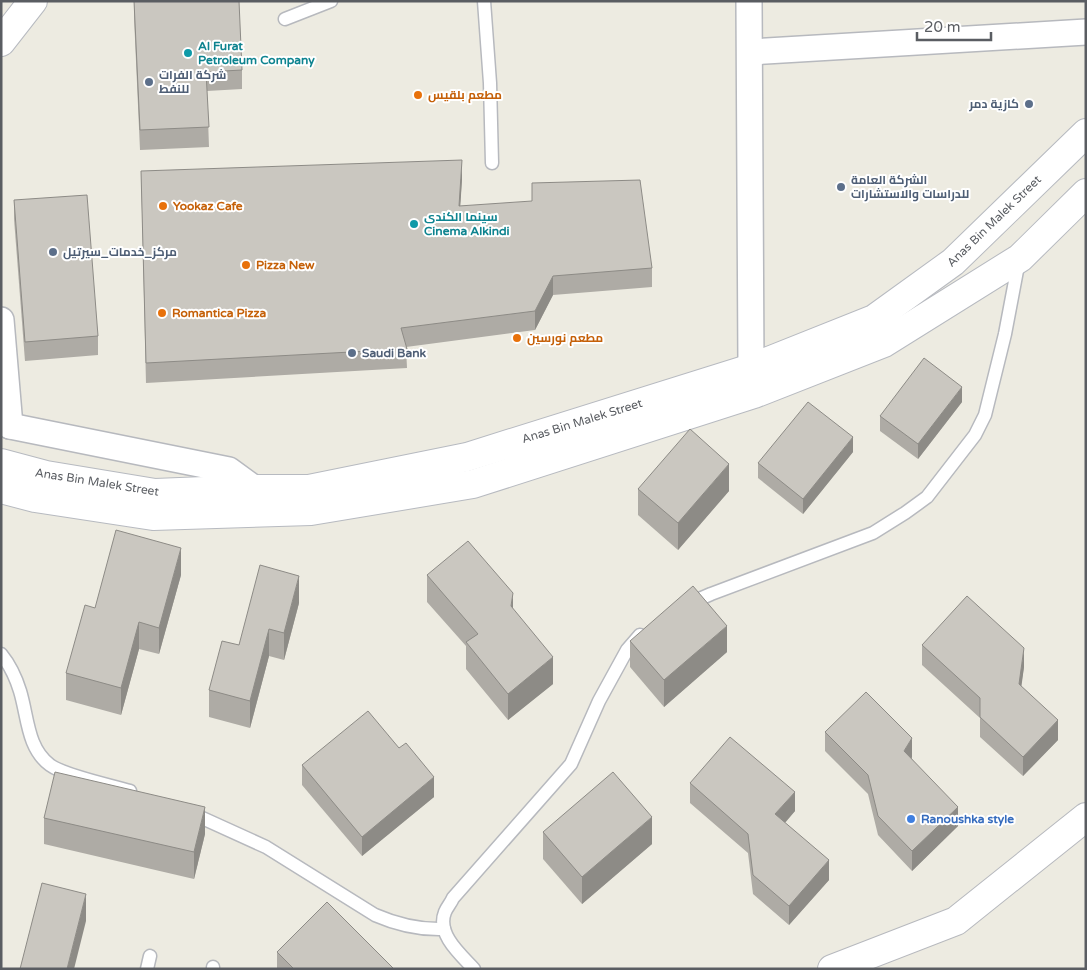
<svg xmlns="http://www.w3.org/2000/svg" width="1087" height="970" viewBox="0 0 1087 970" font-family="'Varela Round',Cairo,sans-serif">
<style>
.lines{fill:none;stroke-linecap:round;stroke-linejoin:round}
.service-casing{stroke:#b7b9be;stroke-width:15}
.minor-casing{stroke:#b7b9be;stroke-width:28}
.tertiary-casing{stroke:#b7b9be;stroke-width:30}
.secondary-casing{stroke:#b7bac0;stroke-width:30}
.service{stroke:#fff;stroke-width:12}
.minor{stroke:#fff;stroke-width:25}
.tertiary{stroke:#fff;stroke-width:28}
.secondary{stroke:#fff;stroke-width:28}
.wall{fill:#aeaba5}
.shaded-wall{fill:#8d8b86}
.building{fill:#cac7c0;stroke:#8d8b86}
.culture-dot{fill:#0f9aa8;stroke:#fff;stroke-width:2}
.service-dot{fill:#5c6f8a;stroke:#fff;stroke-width:2}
.food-dot{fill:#e8710a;stroke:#fff;stroke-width:2}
.shop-dot{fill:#3f7fe0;stroke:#fff;stroke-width:2}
.labels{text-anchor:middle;stroke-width:4;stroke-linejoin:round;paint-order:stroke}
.culture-label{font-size:12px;font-weight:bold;fill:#0d838f;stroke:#fff;text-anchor:start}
.service-label{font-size:12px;font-weight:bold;fill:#4e5e75;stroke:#fff;text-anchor:start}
.food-label{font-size:12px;font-weight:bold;fill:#c56008;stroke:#fff;text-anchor:start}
.street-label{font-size:12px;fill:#5a5d62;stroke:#fff}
.shop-label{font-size:12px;font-weight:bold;fill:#366cbe;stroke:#fff;text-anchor:start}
</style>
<rect width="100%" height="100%" fill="#edebe1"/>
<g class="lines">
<defs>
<g id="service">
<path d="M 484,1 L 490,83 L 492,163"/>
<path d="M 285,19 L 331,1"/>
<path d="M 688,604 L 711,594 L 873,533 L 905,513 L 927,497 L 975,435 L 985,415 L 1005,334 L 1019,260"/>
<path d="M 1,654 C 10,665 16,678 20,691 C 28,717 27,748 50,765 C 65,776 110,785 130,791"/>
<path d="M 189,812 L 266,847 L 375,915 C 398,925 419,930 444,929"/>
<path d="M 147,969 L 150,956"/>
<path d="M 213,969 L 213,967"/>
<path d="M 474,969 C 461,955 436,934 445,912 C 447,907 451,903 453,898 L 571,764 L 599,701 L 627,650 L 640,635"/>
</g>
<g id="minor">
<path d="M 749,1 L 751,368"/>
<path d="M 750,52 L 1086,32"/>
<path d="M 1,320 L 10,426"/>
<path d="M 1,421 L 10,426 L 229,470 L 255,489"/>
</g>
<path id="tertiary" d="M 832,969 L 956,921 L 1086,817"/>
<g id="secondary">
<path d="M 1,42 L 33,1"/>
<path d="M 1,463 L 46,475 L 155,493 L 255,489 L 309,489 L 467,457 L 751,368 L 874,319 L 953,262 L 1086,133"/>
<path d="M 1,489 L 35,498 L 153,516 L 311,511 L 473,484 L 754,394 L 884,343 L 1020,258 L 1086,193"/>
</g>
</defs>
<use href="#service" class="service-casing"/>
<use href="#minor" class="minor-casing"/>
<use href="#tertiary" class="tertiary-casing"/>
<use href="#secondary" class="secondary-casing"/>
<use href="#service" class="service"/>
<use href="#minor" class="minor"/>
<use href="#tertiary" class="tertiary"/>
<use href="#secondary" class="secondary"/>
</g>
<g class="wall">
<path d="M 134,1 L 242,70 L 242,89 L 207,91 L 209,147 L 140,150 L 134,17 Z"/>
<path d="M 141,171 L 462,179 L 460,206 L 652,268 L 652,287 L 553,295 L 535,330 L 406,347 L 407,368 L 146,383 Z"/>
<path d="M 14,200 L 98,336 L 98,355 L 25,361 L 14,219 Z"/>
<path d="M 962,402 L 918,459 L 880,431 L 880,416 Z"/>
<path d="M 853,452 L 803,514 L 758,478 L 758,463 Z"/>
<path d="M 638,489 L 729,491 L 678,550 L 638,515 Z"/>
<path d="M 181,575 L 159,654 L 139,649 L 121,715 L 66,700 L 66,673 L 95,608 Z"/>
<path d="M 427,575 L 513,609 L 553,684 L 508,720 L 466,669 L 466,646 L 427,602 Z"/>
<path d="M 299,603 L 284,660 L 269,656 L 250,728 L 209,717 L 209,690 L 239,645 Z"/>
<path d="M 630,641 L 727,652 L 664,707 L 630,667 Z"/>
<path d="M 922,645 L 1024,667 L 1021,686 L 1058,740 L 1023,776 L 980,737 L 980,718 L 922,665 Z"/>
<path d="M 825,732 L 912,757 L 912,759 L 958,826 L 912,871 L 878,835 L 868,794 L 825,751 Z"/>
<path d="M 302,765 L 434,797 L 362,856 L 302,785 Z"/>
<path d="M 690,783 L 795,811 L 785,823 L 829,880 L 789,925 L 753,894 L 748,853 L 690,803 Z"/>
<path d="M 44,818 L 205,834 L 194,879 L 44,844 Z"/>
<path d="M 543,832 L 652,844 L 582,904 L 543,859 Z"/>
<path d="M 277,952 L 394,969 L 277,969 Z"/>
</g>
<g class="shaded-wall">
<path d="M 462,160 L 462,179 L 459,226 L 459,206 Z"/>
<path d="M 553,276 L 553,295 L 535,330 L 535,311 Z"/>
<path d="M 962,387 L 962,402 L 918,459 L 918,444 Z"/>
<path d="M 853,437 L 853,452 L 803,514 L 803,499 Z"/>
<path d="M 729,464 L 729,491 L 678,550 L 678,523 Z"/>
<path d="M 181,548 L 181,575 L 159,654 L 159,628 Z"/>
<path d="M 299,576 L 299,603 L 284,660 L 284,633 Z"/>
<path d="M 513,593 L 513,620 L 511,606 Z"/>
<path d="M 139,622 L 139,649 L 121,715 L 121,688 Z"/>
<path d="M 727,626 L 727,652 L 664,707 L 664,680 Z"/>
<path d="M 269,629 L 269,656 L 250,728 L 250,701 Z"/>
<path d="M 1024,648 L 1024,667 L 1019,704 L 1019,684 Z"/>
<path d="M 553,657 L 553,684 L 508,720 L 508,694 Z"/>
<path d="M 1058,720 L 1058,740 L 1023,776 L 1023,757 Z"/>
<path d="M 912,738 L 912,757 L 904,770 L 904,751 Z"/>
<path d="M 434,777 L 434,797 L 362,856 L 362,837 Z"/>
<path d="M 795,792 L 795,811 L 775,834 L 775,814 Z"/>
<path d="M 205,807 L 205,834 L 194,879 L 194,852 Z"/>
<path d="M 958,807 L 958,826 L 912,871 L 912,851 Z"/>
<path d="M 652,817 L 652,844 L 582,904 L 582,877 Z"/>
<path d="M 829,860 L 829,880 L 789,925 L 789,906 Z"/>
<path d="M 86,894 L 86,921 L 74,969 L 67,969 Z"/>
</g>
<g class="building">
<path d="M 134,1 L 239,1 L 242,70 L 206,72 L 209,127 L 140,130 Z"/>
<path d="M 462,160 L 459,206 L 532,201 L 532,183 L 640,180 L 652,268 L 553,276 L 535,311 L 401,328 L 407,349 L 146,363 L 141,171 Z"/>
<path d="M 87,195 L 98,336 L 25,342 L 14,200 Z"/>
<path d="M 924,358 L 962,387 L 918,444 L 880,416 Z"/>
<path d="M 808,402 L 853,437 L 803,499 L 758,463 Z"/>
<path d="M 690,429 L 729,464 L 678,523 L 638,489 Z"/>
<path d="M 116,530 L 181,548 L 159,628 L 139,622 L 121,688 L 66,673 L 85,605 L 95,608 Z"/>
<path d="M 468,541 L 513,593 L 511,606 L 553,657 L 508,694 L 466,642 L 478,634 L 427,575 Z"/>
<path d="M 260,565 L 299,576 L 284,633 L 269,629 L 250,701 L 209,690 L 222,641 L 239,645 Z"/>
<path d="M 693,586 L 727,626 L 664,680 L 630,641 Z"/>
<path d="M 967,596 L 1024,648 L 1019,684 L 1058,720 L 1023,757 L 980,717 L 980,698 L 922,645 Z"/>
<path d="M 866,692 L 912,738 L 904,751 L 958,807 L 912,851 L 878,816 L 868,775 L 825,732 Z"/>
<path d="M 368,711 L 399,748 L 406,743 L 434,777 L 362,837 L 302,765 Z"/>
<path d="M 730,737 L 795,792 L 775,814 L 829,860 L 789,906 L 753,875 L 748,834 L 690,783 Z"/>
<path d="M 55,772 L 205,807 L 194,852 L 44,818 Z"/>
<path d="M 613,772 L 652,817 L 582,877 L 543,832 Z"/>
<path d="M 42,883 L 86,894 L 67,969 L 20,969 Z"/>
<path d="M 327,902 L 394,969 L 294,969 L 277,952 Z"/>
</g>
<g class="culture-dot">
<circle cx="188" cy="53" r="5"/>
<circle cx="414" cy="224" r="5"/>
</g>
<g class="service-dot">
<circle cx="149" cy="82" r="5"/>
<circle cx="1029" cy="104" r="5"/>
<circle cx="841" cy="187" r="5"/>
<circle cx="53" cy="252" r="5"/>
<circle cx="352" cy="353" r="5"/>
</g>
<g class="food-dot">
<circle cx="418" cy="95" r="5"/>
<circle cx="163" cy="206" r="5"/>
<circle cx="246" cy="265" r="5"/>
<circle cx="162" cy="313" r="5"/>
<circle cx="517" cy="338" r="5"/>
</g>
<circle class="shop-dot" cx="911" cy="819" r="5"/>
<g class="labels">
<g class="culture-label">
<text x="198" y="50">Al Furat<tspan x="198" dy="14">Petroleum Company</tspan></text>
<text x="424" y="221">سينما الكندي<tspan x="424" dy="14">Cinema Alkindi</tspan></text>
</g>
<g class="service-label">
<text x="159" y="79">شركة الفرات<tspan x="159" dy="14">للنفط</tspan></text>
<text x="1019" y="108" text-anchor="end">كازية دمر</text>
<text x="851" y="184">الشركة العامة<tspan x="851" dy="14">للدراسات والاستشارات</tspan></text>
<text x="63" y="256">مركز_خدمات_سيرتيل</text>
<text x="362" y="357">Saudi Bank</text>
</g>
<g class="food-label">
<text x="428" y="99">مطعم بلقيس</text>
<text x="173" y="210">Yookaz Cafe</text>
<text x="256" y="269">Pizza New</text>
<text x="172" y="317">Romantica Pizza</text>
<text x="527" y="342">مطعم نورسين</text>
</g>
<g class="street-label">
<text transform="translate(994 221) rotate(-44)" y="4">Anas Bin Malek Street</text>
<text transform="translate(582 421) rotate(-17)" y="4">Anas Bin Malek Street</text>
<text transform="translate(97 482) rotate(9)" y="4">Anas Bin Malek Street</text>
</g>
<g class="shop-label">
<text x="921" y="823">Ranoushka style</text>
</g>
</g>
<rect width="1087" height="970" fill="none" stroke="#5a5d62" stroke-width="5"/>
<path d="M917 32v8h74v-8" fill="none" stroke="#5a5d62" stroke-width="2.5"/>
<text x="924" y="32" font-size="15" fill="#5a5d62" stroke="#ffffff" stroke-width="4" paint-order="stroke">20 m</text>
</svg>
